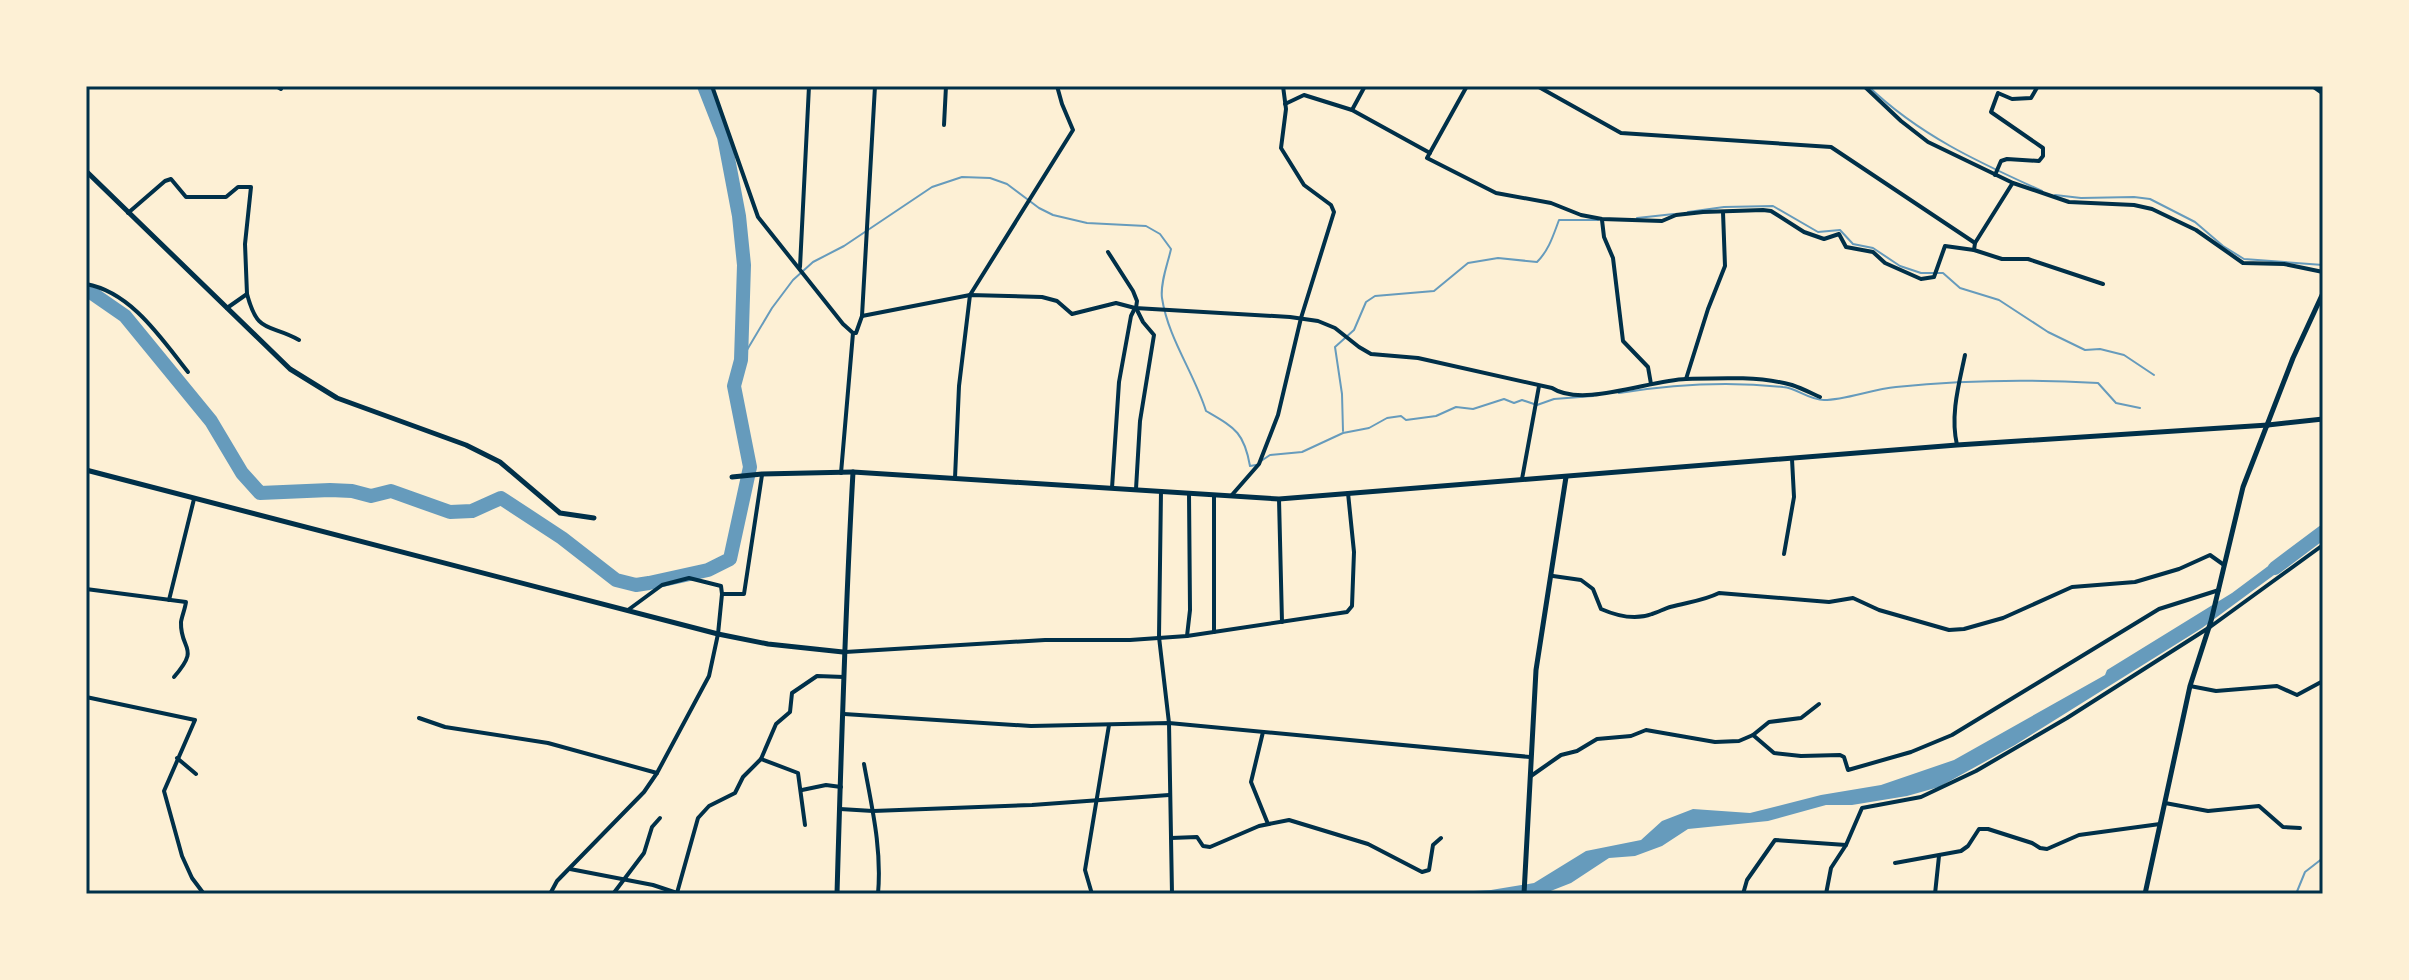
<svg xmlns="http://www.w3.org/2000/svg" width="2409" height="980" viewBox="0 0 2409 980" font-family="Lato,sans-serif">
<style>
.water{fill:#669bbc}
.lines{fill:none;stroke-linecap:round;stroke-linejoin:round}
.stream{stroke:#669bbc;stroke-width:2}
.river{stroke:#669bbc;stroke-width:14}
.minor{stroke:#003049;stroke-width:4}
.tertiary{stroke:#003049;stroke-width:5}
.secondary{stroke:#003049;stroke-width:5}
.neatline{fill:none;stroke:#003049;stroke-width:3}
</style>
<rect width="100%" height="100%" fill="#fdf0d5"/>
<path class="water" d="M 2323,525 L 2323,538 L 2304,551 L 2298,550 L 2291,555 L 2289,564 L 2202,628 L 2015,745 L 1939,787 L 1907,796 L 1852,805 L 1826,805 L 1768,821 L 1688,829 L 1662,846 L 1635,856 L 1609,858 L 1571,883 L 1543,894 L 1422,894 L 1491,890 L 1534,883 L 1586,851 L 1641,840 L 1662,821 L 1693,809 L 1750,813 L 1821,795 L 1881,785 L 1954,760 L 2105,675 L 2107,670 L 2232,593 Z"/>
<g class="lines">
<g class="stream">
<path d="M 1868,86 C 1919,135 1978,162 2042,191"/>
<path d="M 2055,195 L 2081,198 L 2134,197 L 2150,199 L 2195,222 L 2223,246 L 2244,259 L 2323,265"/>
<path d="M 1688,212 L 1724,207 L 1773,206 L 1818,232 L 1840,230 L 1853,244 L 1873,248 L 1900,266 L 1921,273 L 1943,273 L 1960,288 L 1999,300 L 2048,332 L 2085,350 L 2100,349 L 2124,355 L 2154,375"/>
<path d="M 1637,218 L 1674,214"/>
<path d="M 741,360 L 772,308 L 793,280 L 813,262 L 844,246 L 932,187 L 962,177 L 990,178 L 1007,184 L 1039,208 L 1053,215 L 1087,223 L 1146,226 L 1160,234 L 1171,249 C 1168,263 1160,283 1162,298 C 1168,338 1194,373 1206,411 C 1235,428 1244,432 1250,466 L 1256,465"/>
<path d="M 1619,393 C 1675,384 1727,381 1783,387 C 1797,388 1809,400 1824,400 C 1845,400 1873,389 1896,387 C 1964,380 2030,379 2098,383 L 2116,403 L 2140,408"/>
<path d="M 1343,431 L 1342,394 L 1335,347 L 1354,330 L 1366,302 L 1375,296 L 1434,291 L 1468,263 L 1498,258 L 1537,262 C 1549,250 1553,236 1559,220 L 1598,220"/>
<path d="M 1261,461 L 1270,455 L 1302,452 L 1343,433 L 1369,428 L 1387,418 L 1401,416 L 1406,420 L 1436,416 L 1456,407 L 1473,409 L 1504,399 L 1514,403 L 1522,400 L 1537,405 L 1554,399 L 1593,396"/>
<path d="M 2296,894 L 2305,872 L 2323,858"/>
</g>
<g class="river">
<path d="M 86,289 L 125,316 L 211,421 L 242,473 L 260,493 L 330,490 L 352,491 L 371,496 L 391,491 L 450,512 L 472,511 L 501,498 L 562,538 L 616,580 L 636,585 L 649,583 L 708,570 L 730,559 L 750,467 L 734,386 L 741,360 L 744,265 L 739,216 L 724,137 L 704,86"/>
<path d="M 2275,568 L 2323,532"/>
</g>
<g class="minor">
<path d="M 276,86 L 281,89 L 281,86"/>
<path d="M 712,86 L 758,217 L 843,324 L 853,333"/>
<path d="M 1467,86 L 1427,158 L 1496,193 L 1551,203 L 1581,215 L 1602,219 L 1662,221 L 1676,215 L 1703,212 L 1763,210 L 1771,211 L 1804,232 L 1824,239 L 1839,234 L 1846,247 L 1873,252 L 1885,263 L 1921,279 L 1934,277 L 1945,246 L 1974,250 L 2002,259 L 2028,259 L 2103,284"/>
<path d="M 1537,86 L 1621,133 L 1831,147 L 1975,243"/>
<path d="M 1864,86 L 1901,121 L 1928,142 L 2013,183 L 2069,202 L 2134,205 L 2152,209 L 2196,230 L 2243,263 L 2284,264 L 2323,272"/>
<path d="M 86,87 L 89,86"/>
<path d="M 1285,104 L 1304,95 L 1352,110 L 1430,153"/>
<path d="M 1352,110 L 1365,86"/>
<path d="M 944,125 L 946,86"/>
<path d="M 1995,175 L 2001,161 L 2007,159 L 2039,161 L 2043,156 L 2043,148 L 1991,112 L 1998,93 L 2012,99 L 2031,98 L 2038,86"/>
<path d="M 128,213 L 165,181 L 171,179 L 186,197 L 226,197 L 238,187 L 251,187 L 245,244 L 247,294 L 227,308"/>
<path d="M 1602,220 L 1604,237 L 1613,258 L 1623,341 L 1648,367 L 1651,384"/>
<path d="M 1974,250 L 1975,243 L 2012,184"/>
<path d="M 1108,252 L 1133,291 L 1137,301 L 1136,308 L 1143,322 L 1154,335 L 1140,421 L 1136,489"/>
<path d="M 800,267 L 809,86"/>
<path d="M 86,284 C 131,292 161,338 188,372"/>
<path d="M 247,294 C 258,335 268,323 299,340"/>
<path d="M 862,316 L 970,295 L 1042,297 L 1057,301 L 1072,314 L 1116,303 L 1135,308 L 1290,317 L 1318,321 L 1335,328 L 1359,347 L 1371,354 L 1418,358 L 1552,388 C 1582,408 1650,380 1686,379 C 1719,378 1760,376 1792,385 C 1801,388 1811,393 1820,397"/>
<path d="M 1686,379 L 1708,309 L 1725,266 L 1723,212"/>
<path d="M 1957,445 C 1950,415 1959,384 1965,355"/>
<path d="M 841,473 L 853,333 L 856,333 L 862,316 L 875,86"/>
<path d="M 955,478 L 959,386 L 970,295 L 1073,130 L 1062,104 L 1057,86"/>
<path d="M 1522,479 L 1539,386"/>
<path d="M 1112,488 L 1119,382 L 1131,316 L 1135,308"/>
<path d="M 1161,491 L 1159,637 L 1169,723 L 1172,894"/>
<path d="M 1214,495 L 1214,632"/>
<path d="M 1231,496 L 1259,464 L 1278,415 L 1301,318 L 1334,212 L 1331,205 L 1304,185 L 1281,148 L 1286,109 L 1283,86"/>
<path d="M 1279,499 L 1282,622"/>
<path d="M 1784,554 L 1794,497 L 1792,459"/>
<path d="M 1553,576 L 1581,580 L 1593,589 L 1601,609 C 1617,616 1636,620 1652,614 C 1658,612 1664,609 1670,607 C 1688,602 1703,601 1719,593 L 1829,602 L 1853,598 L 1879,610 L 1949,630 L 1964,629 L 2003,618 L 2072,587 L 2135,582 L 2179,569 L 2210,555 L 2224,565"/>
<path d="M 86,589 L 186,602 C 185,609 182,616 181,622 C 180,651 201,646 174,677"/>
<path d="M 169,600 L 194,499"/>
<path d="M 628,610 L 662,585 L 689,578 L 721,586 L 722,594 L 744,594 L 762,475"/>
<path d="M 1187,636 L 1190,610 L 1189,493"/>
<path d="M 845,652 L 1045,640 L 1130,640 L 1187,636 L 1347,612 L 1352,606 L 1354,552 L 1348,493"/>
<path d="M 2190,686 L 2216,691 L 2277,686 L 2297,695 L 2323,681"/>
<path d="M 86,697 L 195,720 L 164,791 L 182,856 L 192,878 L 204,894"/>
<path d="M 844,714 L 1031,726 L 1169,723 L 1530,757"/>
<path d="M 419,718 L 445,727 L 548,743 L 657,773"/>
<path d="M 1263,732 L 1251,782 L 1268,824"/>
<path d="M 1753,735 L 1774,753 L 1801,756 L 1840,755 L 1844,757 L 1848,770 L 1911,752 L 1952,735 L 2159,609 L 2219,590"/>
<path d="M 177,758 L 196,774"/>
<path d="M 761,759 L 798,773 L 805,825"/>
<path d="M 864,764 C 872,808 882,849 878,894"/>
<path d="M 1531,776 L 1561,755 L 1577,751 L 1597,739 L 1631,736 L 1646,730 L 1715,742 L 1739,741 L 1753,735 L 1769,722 L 1801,718 L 1819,704"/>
<path d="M 802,790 L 826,785 L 841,787"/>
<path d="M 2165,803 L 2208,811 L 2259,806 L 2283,827 L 2300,828"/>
<path d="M 840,809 L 873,811 L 1032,805 L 1169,795"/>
<path d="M 1171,838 L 1197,837 L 1203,846 L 1210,847 L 1259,826 L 1289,820 L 1368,844 L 1422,872 L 1429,870 L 1433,845 L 1441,838"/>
<path d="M 1895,863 L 1961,851 L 1968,846 L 1979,829 L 1988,829 L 2032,843 L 2040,848 L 2047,849 L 2079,835 L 2160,824"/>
<path d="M 570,869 L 653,885 L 677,893"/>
<path d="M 677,893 L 698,818 L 709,806 L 735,793 L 743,777 L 761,759 L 776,724 L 790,712 L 792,693 L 817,676 L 844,677"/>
<path d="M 550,894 L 557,881 L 644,792 L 657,773 L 709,676 L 718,634 L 722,594"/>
<path d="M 613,894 L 644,853 L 652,827 L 660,818"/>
<path d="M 1092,894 L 1085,870 L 1109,725"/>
<path d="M 1743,894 L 1747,880 L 1775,840 L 1846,845 L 1862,808 L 1921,797 L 1976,771 L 2067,718 L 2210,627 L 2323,545"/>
<path d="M 1826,894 L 1831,868 L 1846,845"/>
<path d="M 1935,894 L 1939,856"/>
</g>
<g class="tertiary">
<path d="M 86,171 L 290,369 L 337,398 L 466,445 L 500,462 L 560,513 L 594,518"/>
<path d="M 2268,425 L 2323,419"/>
<path d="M 732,477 L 762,474 L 853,472"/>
<path d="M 1524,894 L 1536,670 L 1566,477"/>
</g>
<g class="secondary">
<path d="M 2313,86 L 2323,93"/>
<path d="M 86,470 L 718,634 L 768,644 L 843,652"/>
<path d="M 837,894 C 841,753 845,613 853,472 L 1279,499 L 1957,445 L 2268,425"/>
<path d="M 2145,894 L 2190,686 L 2211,621 L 2243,487 L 2293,358 L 2323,293"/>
</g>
</g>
<rect width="2409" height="980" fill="none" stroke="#fdf0d5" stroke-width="176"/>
<rect x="88" y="88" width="2233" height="804" class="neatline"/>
</svg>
